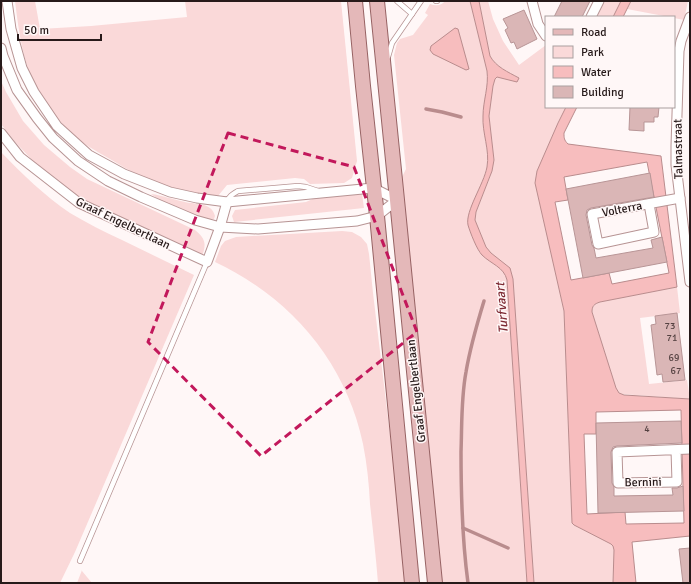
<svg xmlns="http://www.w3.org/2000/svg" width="691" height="584" viewBox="0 0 691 584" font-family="Signika,sans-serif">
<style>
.green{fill:#fad9d9}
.water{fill:#f7bdbe;stroke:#b98c8d;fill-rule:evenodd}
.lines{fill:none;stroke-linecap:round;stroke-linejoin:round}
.stream{stroke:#b98c8d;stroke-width:3.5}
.building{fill:#dab6b6;stroke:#b89596}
.service-casing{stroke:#b79494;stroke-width:6}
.minor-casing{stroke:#b79494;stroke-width:11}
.primary-casing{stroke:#966263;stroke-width:16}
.service{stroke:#fff;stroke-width:4.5}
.minor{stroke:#fff;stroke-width:9}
.primary{stroke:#e4b8b9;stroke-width:14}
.marked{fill:none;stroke:#c2185b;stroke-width:3;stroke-dasharray:8 5;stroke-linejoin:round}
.labels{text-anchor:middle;stroke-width:3;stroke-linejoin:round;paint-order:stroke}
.number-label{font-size:10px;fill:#544141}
.street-label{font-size:12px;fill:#271a1a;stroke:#fff7f7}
.water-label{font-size:13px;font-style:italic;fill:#7d2a33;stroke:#fff7f7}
</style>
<rect width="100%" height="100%" fill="#fff7f7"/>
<g class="green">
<path d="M 15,1 L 35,1 L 40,29 L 91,26 L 187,17 L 185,1 L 341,1 L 357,161 L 352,178 L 344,183 L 310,184 L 304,179 L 295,178 L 227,185 L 218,196 C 203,194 188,192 173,189 C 151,183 130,171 110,159 C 96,151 81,143 70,132 C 61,123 46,105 40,94 C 23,66 19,33 15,1 Z"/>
<path d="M 445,1 L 470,1 L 487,71 L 488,79 L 483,116 L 487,152 L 487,168 L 482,183 L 468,216 L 469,228 L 479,252 L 485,257 L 503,271 L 506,275 L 507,280 L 527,583 L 440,583 L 401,179 L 406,169 L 394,55 L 397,43 L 400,39 L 413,35 L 428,15 L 425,13 L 430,4 C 436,6 441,6 445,1 Z"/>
<path d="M 479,1 L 488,1 L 493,19 L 503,41 L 519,65 L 546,45 L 546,107 L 566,107 L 558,123 L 536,174 L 564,311 L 572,523 L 611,544 L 613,546 L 614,550 L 613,583 L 534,583 L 513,279 L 509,268 L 491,253 L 486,247 L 475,220 L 476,212 L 490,177 L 494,160 L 489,116 L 493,86 L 495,79 L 497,77 L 519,78 C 508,72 496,67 490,56 Z"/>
<path d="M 605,1 L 621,1 L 613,17 L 597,17 Z"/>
<path d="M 631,1 L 688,1 L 684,20 L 674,18 L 674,17 L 669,17 L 627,9 Z"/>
<path d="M 1,81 L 6,92 L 23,121 L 44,145 L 70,167 L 87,179 L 195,230 C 205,238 207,244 202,256 L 97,209 L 75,196 L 37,165 L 16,143 L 1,124 Z"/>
<path d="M 1,152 C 22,174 45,196 70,213 C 87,223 104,232 122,240 C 146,252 170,263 194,275 L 75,552 L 60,583 L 1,583 Z"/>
<path d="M 151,194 C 162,195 174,200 185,202 C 193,204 204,203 210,208 C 213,210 214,213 215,216 L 214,219 C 205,222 173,207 165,203 C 160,200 155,197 151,194 Z"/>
<path d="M 362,194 L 364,208 L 234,222 L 232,216 L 235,210 L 306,202 L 315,198 Z"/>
<path d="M 342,231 L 352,232 L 361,237 L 367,244 L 369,254 L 373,293 L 399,510 L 406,583 L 378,583 C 376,557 373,531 370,504 C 369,484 367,464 363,444 C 346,362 290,297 215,262 L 221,246 L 225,241 L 236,237 Z"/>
<path d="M 677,287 L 680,313 L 640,318 L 649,384 L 687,380 L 690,399 L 621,394 L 617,391 L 616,388 L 592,312 C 592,306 594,304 600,302 Z"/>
<path d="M 82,570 L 82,571 L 92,583 L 77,583 Z"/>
</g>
<g class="water">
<path d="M 470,1 L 479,1 L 490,56 C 496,67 508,72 519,78 L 517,82 L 497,77 L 495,79 L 493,86 L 489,116 L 494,160 L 492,171 L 476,212 L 475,220 L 486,247 L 491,253 L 510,268 L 513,279 L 534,583 L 527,583 L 507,280 C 504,267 491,264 482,255 C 477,250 470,232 468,225 C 465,211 484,184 487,167 C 490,150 482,133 483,116 C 483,101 489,86 487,71 Z"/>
<path d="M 621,1 L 631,1 L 623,17 L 613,17 Z"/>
<path d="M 455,28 L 458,29 L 469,69 L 466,70 L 433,54 L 430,50 L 431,46 Z"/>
<path d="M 566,107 L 577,107 L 564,133 C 564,138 564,140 568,144 L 661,156 L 677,287 L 600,302 C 594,304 592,306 592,312 L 616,388 L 619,393 L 624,395 L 690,399 L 690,536 L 632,542 L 636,583 L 613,583 L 614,550 L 613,546 L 611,544 L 574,525 L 572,523 L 564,311 L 535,183 L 537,171 L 558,123 ZM 647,162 L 669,273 L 612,284 L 609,273 L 571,280 L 555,202 L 568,200 L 564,177 ZM 681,410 L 684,523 L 626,524 L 625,512 L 587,514 L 584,434 L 596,434 L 596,412 Z"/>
</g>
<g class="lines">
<g class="stream">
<path d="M 426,109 L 442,112 L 461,117"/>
<path d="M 463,528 L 508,548"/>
<path d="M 468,583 C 462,539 461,496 461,452 C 462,425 461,398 466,372 C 470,348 477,324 484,301"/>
</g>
</g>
<g class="building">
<path d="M 562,1 L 590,1 L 582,17 L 554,17 Z"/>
<path d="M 524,10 L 537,39 L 517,49 L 514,42 L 511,43 L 505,30 L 508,28 L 503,19 Z"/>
<path d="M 630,107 L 659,107 L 658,117 L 654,117 L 654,122 L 644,122 L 644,131 L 629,130 Z"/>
<path d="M 650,173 L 654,197 L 591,208 L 587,210 L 586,215 L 592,245 L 594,248 L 596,258 L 653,248 L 651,240 L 662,237 L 667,262 L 583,278 L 566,189 Z"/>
<path d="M 677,313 L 685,380 L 663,382 L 662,374 L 657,375 L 651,325 L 656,324 L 655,316 Z"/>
<path d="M 681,421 L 682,443 L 617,446 L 613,447 L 611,452 L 612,483 L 614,487 L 614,496 L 673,495 L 672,488 L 677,488 L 683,486 L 684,511 L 598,513 L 596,423 Z"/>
<path d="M 690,548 L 690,583 L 683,583 L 679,549 Z"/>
</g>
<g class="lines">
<defs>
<g id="service">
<path d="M 397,1 L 412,14"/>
<path d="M 436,1 L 437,1"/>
<path d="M 388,57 L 392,43 L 421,1"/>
<path d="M 227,202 C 229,196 233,194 238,191 L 298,186 L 306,187 L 318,191"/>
<path d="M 80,561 L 207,262"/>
</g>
<g id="minor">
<path d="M 532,1 L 538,24 L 546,36"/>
<path d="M 591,17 L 599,1"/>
<path d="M 690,17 L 681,41 L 679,51 L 676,146 L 676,165 L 690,282"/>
<path d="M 1,48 L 3,56 L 17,90 L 37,118 L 53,138 L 78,161 L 108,181 L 141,197 L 195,220 L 220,227 L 258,229 L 357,221 L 377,216 L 397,200 L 373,188 L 227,202 L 197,198 L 170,192 L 124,174 L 89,155 L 57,126 L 34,92 L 22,68 L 11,29 L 7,1"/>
<path d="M 1,133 L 20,157 L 79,203 L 207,262 L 220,227 L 227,202"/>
<path d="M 649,204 L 654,232 L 598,244 L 592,214 L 680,198"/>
<path d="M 676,450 L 677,482 L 618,483 L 617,452 L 690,449"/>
</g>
<g id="primary">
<path d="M 355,1 L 363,86 L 377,216 L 412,583"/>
<path d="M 377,1 L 397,200 L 435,583"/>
</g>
</defs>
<use href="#service" class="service-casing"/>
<use href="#minor" class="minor-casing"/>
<use href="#primary" class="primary-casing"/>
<use href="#service" class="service"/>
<use href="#minor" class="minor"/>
<use href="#primary" class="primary"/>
</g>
<path class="marked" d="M 228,133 L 354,167 L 417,332 L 261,456 L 148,342 Z"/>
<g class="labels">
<g class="number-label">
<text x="670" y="329">73</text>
<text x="672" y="341">71</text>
<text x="674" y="361">69</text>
<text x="676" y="374">67</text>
<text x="647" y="432">4</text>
</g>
<g class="street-label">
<text transform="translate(678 149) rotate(-91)" y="4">Talmastraat</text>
<text transform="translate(622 209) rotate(-11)" y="4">Volterra</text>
<text transform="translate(123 223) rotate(26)" y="4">Graaf Engelbertlaan</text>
<text transform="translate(416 391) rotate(-96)" y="4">Graaf Engelbertlaan</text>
<text transform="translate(643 482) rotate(-1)" y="4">Bernini</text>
</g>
<g class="water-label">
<text transform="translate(501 308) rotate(-94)" y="5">Turfvaart</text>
</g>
</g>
<rect width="691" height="584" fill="none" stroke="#271a1a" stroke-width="4"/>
<rect x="545" y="16" width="130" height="92" fill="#fff7f7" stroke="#a99f9f"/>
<rect x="553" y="29" width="20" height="6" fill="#e4b8b9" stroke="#a99f9f"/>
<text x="581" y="36" font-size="12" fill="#271a1a">Road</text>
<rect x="553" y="46" width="20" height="12" fill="#fad9d9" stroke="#a99f9f"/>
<text x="581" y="56" font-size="12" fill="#271a1a">Park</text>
<rect x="553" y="66" width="20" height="12" fill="#f7bdbe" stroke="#a99f9f"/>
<text x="581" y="76" font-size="12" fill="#271a1a">Water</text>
<rect x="553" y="86" width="20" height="12" fill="#dab6b6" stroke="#a99f9f"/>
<text x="581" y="96" font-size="12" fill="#271a1a">Building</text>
<path d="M18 34v6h83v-6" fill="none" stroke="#271a1a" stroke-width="2"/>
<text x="24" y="34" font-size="12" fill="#271a1a" stroke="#fff7f7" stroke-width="3" paint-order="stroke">50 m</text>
</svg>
